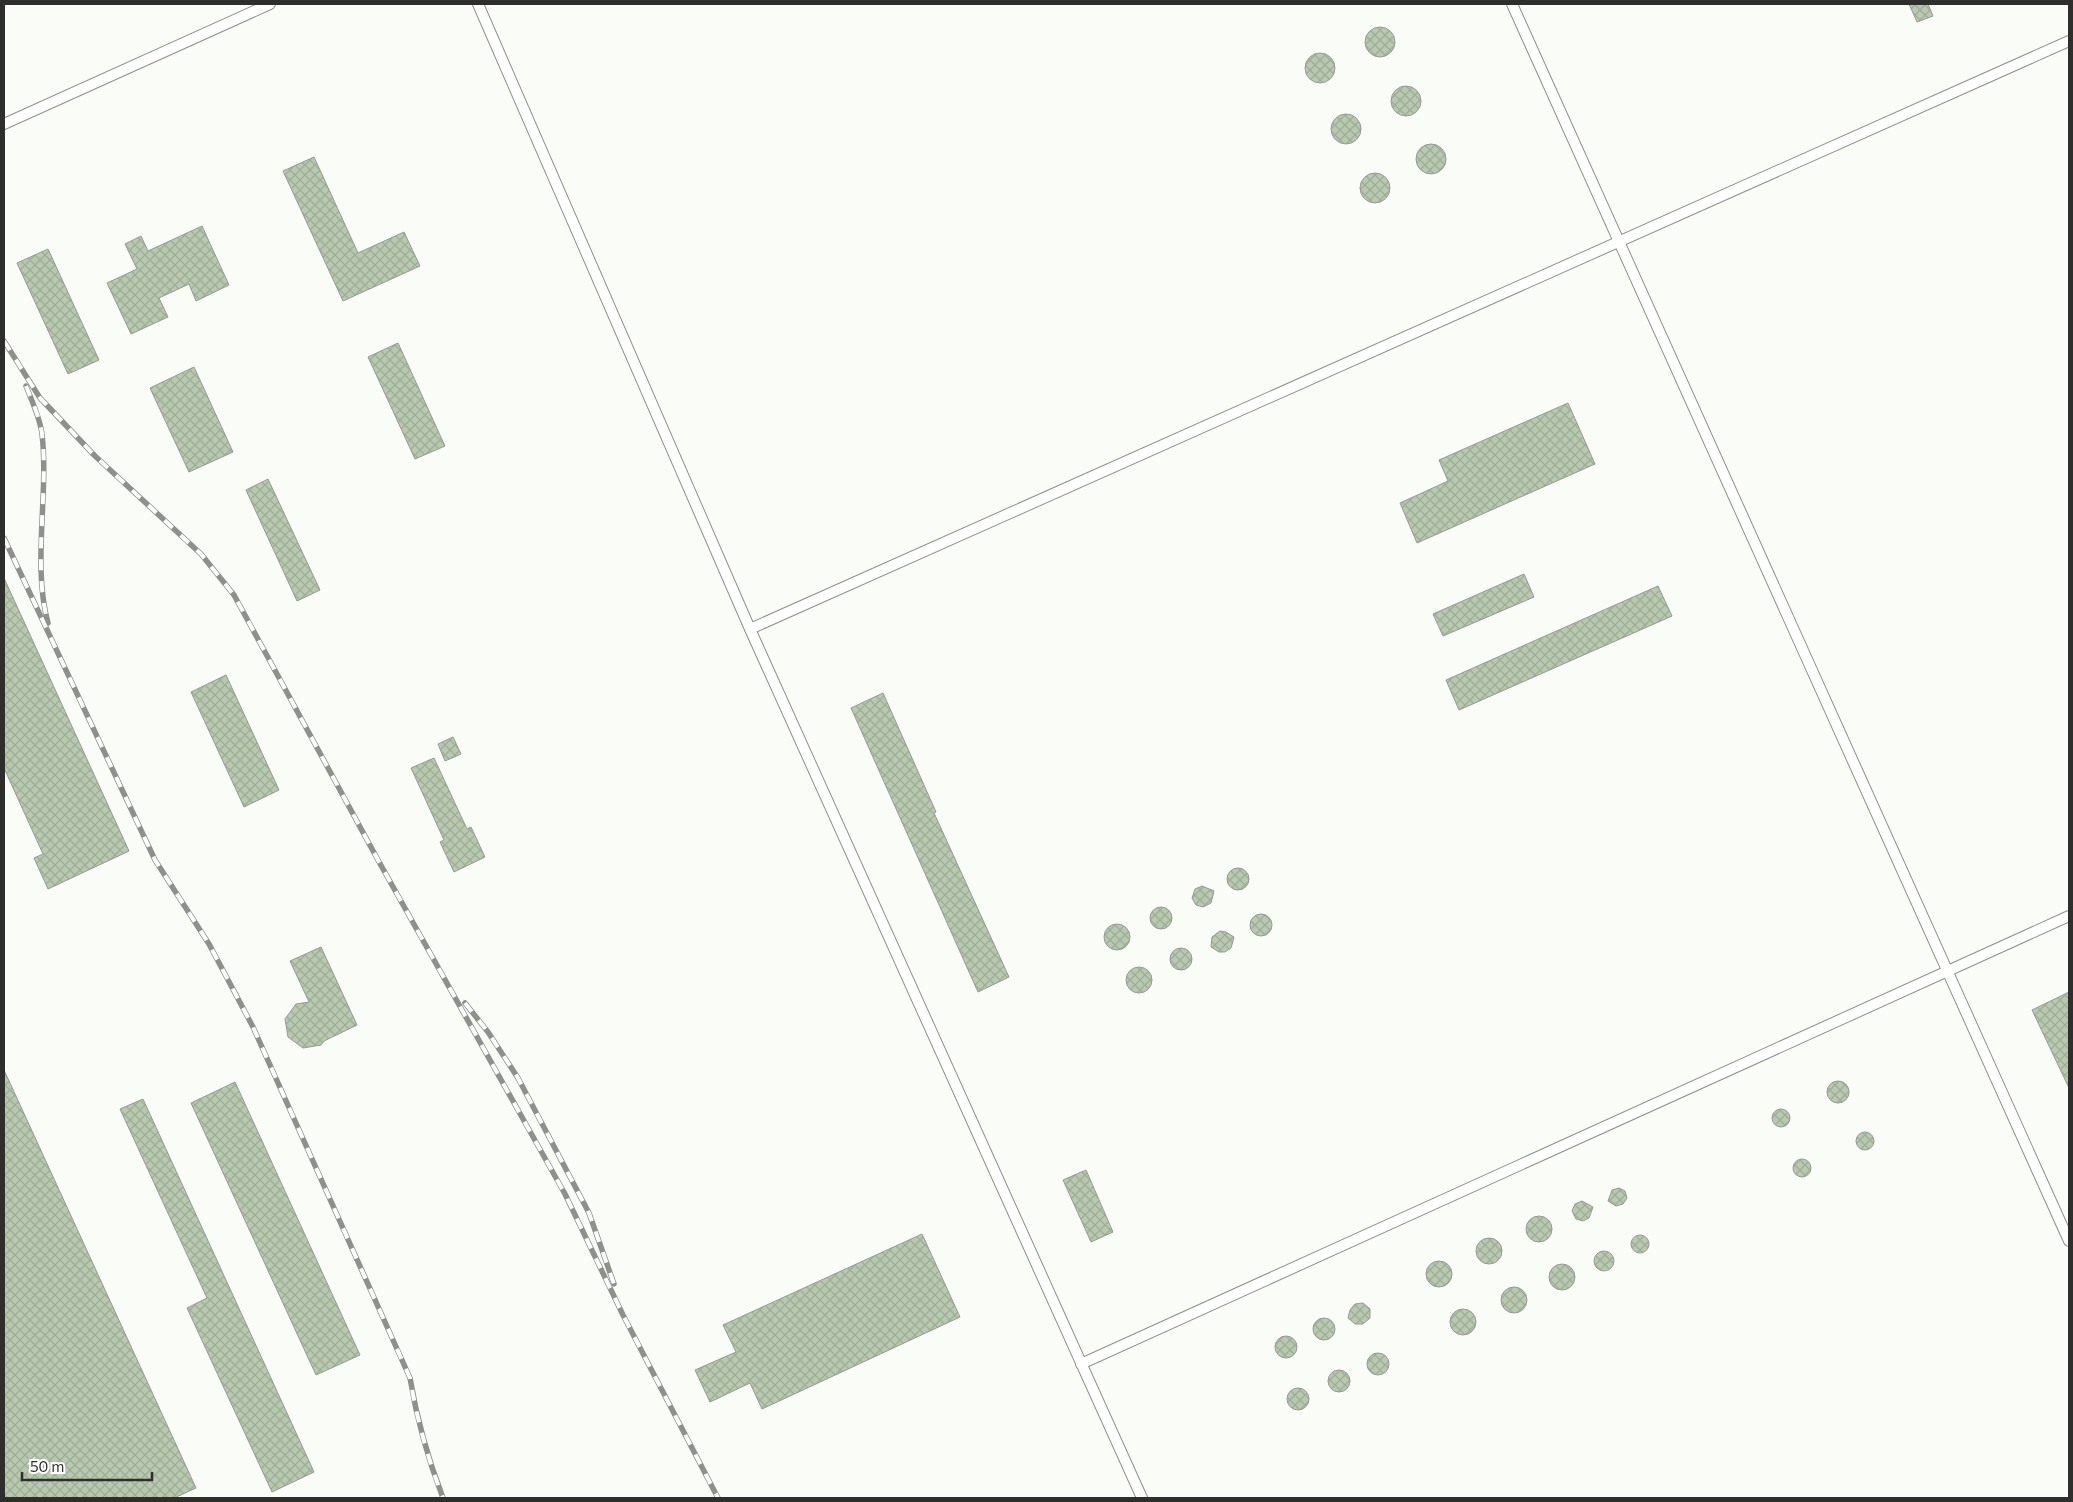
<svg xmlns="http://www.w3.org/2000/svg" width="2073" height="1502" viewBox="0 0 2073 1502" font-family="Commissioner,sans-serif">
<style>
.building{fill:url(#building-cross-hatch);stroke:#979995}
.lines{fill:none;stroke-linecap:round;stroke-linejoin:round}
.service-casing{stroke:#8e918d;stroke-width:12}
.service{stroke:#fff;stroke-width:10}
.rail-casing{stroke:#8e908c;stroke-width:5.5}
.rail{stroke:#fff;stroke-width:4;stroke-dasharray:11;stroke-linecap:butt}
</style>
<defs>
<pattern id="building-cross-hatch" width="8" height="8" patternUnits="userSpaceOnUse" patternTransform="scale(1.25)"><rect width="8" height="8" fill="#b8c9af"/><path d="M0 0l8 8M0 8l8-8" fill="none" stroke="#9ead97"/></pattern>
</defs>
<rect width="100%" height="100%" fill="#f9fcf7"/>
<g class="building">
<path d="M 1909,4 L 1928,4 L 1933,16 L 1917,22 Z"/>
<circle cx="1380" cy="42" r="15"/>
<circle cx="1320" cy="68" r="15"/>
<circle cx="1406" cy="101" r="15"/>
<circle cx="1346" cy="129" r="15"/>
<circle cx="1431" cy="159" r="15"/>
<path d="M 314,157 L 358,253 L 404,232 L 420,266 L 343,301 L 283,171 Z"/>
<circle cx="1375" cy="188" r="15"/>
<path d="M 202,226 L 229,285 L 196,301 L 189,284 L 159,298 L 168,317 L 131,334 L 107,283 L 137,269 L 125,244 L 141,236 L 148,251 Z"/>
<path d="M 48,249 L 99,360 L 68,374 L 17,263 Z"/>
<path d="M 398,343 L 445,446 L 415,459 L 368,357 Z"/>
<path d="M 194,367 L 233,452 L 189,472 L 150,388 Z"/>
<path d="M 1568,403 L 1595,464 L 1417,543 L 1400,503 L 1448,481 L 1439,460 Z"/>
<path d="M 268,479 L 320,590 L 297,601 L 246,490 Z"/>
<path d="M 1524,574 L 1534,597 L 1443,636 L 1433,614 Z"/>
<path d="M 4,578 L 129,851 L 48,889 L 34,858 L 43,854 L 4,768 Z"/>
<path d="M 1658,586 L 1672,616 L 1459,710 L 1446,680 Z"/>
<path d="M 226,675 L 279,790 L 244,807 L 191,692 Z"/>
<path d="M 883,693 L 936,812 L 934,813 L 1009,977 L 978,992 L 851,708 Z"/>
<path d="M 453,737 L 461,754 L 445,761 L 438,744 Z"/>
<path d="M 434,758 L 467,829 L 471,827 L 485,857 L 454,872 L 440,842 L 444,840 L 411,768 Z"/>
<circle cx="1238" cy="879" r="11"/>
<path d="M 1202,886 L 1214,891 L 1211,903 L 1203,907 L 1196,905 L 1192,898 L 1195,889 Z"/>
<circle cx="1161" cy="918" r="11"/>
<circle cx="1261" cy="925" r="11"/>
<circle cx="1117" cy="937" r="13"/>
<path d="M 1220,931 L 1226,932 L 1234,937 L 1231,948 L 1225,952 L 1219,952 L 1211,947 L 1212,937 Z"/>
<path d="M 321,947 L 357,1025 L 324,1041 L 321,1045 L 303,1048 L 288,1037 L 285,1019 L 296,1004 L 309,1002 L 290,961 Z"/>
<circle cx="1181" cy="959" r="11"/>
<circle cx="1139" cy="980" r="13"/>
<path d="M 2069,992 L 2069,1088 L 2032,1010 Z"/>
<path d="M 4,1070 L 196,1488 L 174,1498 L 4,1498 Z"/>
<circle cx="1838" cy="1092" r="11"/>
<path d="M 235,1082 L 360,1355 L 316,1375 L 191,1103 Z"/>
<path d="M 143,1099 L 314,1472 L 272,1492 L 187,1308 L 207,1298 L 120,1109 Z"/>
<circle cx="1781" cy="1118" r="9"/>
<circle cx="1865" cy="1141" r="9"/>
<circle cx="1802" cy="1168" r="9"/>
<path d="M 1086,1170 L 1113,1232 L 1091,1242 L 1063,1180 Z"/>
<path d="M 1619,1188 L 1625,1191 L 1627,1198 L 1623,1204 L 1616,1206 L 1608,1201 L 1612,1190 Z"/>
<path d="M 1582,1201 L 1593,1207 L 1589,1218 L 1583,1221 L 1576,1219 L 1572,1211 L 1575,1204 Z"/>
<circle cx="1539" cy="1229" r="13"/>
<path d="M 922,1234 L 960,1317 L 762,1409 L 750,1383 L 710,1402 L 695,1370 L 736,1352 L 723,1325 Z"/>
<circle cx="1640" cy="1244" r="9"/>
<circle cx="1489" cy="1251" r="13"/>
<circle cx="1604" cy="1261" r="10"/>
<circle cx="1439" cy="1274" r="13"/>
<circle cx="1562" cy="1277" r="13"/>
<circle cx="1514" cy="1300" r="13"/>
<path d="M 1363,1303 L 1370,1309 L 1370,1318 L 1363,1324 L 1355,1324 L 1348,1318 L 1350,1310 L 1355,1304 Z"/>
<circle cx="1463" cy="1322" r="13"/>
<circle cx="1324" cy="1329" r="11"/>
<circle cx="1286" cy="1347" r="11"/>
<circle cx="1378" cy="1364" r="11"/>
<circle cx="1339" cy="1381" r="11"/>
<circle cx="1298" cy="1399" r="11"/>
</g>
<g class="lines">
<defs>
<g id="service">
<path d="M 478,4 L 750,629 L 1142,1498"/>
<path d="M 1512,4 L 2069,1241"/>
<path d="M 4,124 L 270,4"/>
<path d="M 750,629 L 2069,41"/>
<path d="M 1081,1364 L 2069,916"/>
</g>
</defs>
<use href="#service" class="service-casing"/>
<use href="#service" class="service"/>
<defs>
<g id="rail">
<path d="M 4,341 L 40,398 L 95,456 L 201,554 L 234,595 L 378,860 L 565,1194 L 623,1315 L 718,1498"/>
<path d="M 26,386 C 32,401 40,418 42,434 C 49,494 32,565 48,623"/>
<path d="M 4,538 L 155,860 L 209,944 L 253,1027 L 410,1378 C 417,1420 428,1459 443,1498"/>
<path d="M 465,1003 L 488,1032 L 518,1078 L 589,1213 L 614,1284"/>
</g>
</defs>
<use href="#rail" class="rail-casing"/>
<use href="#rail" class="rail"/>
</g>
<rect width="2073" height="1502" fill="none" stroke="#2e2f2d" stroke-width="10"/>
<path d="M22 1472v8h130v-8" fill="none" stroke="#2e2f2d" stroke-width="2.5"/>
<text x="30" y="1472" font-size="15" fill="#2e2f2d" stroke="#ffffff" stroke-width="4" paint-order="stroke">50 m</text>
</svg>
